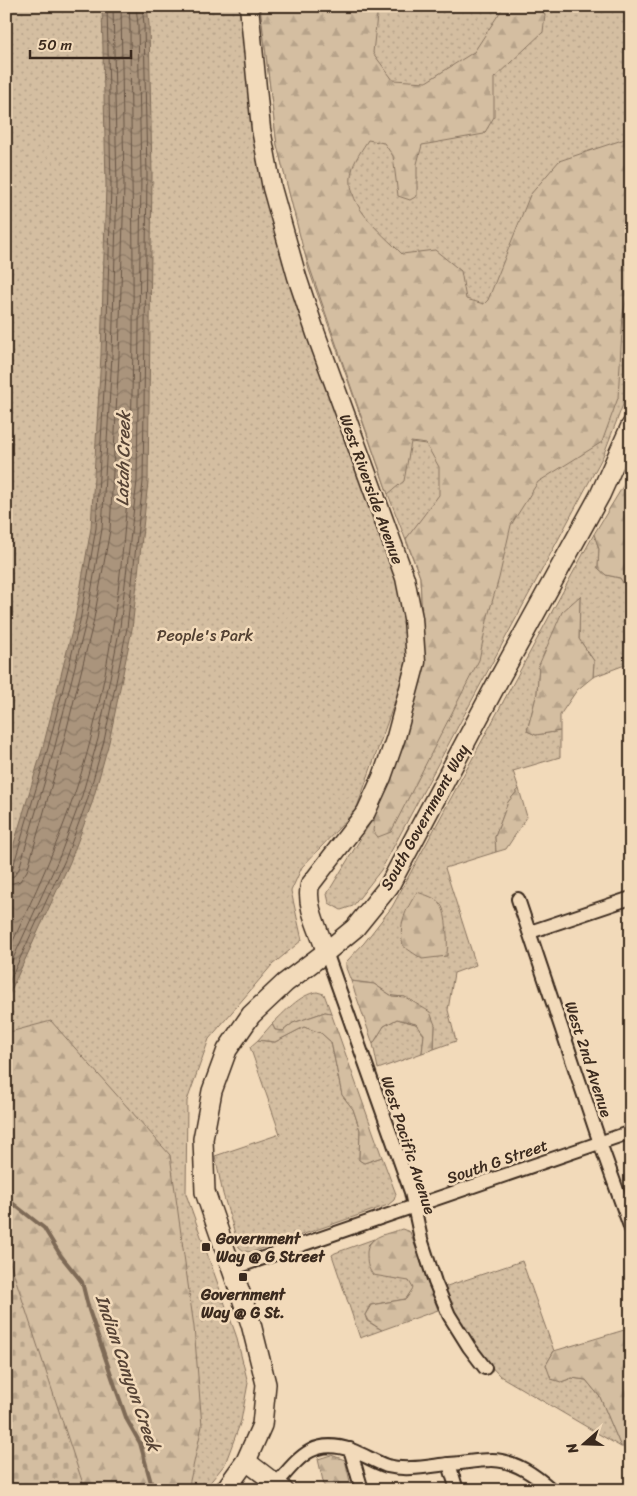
<svg xmlns="http://www.w3.org/2000/svg" width="637" height="1496" viewBox="0 0 637 1496" font-family="Sriracha,sans-serif">
<style>
.grass{fill:url(#grass-dots);stroke:#887460}
.forest{fill:url(#forest-firs);stroke:#887460}
.cemetery{fill:url(#cemetery-stones);stroke:#887460}
.water{fill:url(#water-waves);stroke:#7e6a56}
.lines{fill:none;stroke-linecap:round;stroke-linejoin:round}
.shore{stroke:#675444;stroke-width:1}
.stream{stroke:#7e6a56;stroke-width:4}
.street-casing{stroke:#3b2a1e;stroke-width:16}
.secondary-casing{stroke:#3b2a1e;stroke-width:21}
.primary-casing{stroke:#3b2a1e;stroke-width:22}
.street{stroke:#f2daba;stroke-width:12}
.secondary{stroke:#f2daba;stroke-width:18}
.primary{stroke:#f2daba;stroke-width:19}
.poi-dot{fill:#3b2a1e;stroke:#f2daba;stroke-width:2}
.labels{text-anchor:middle;stroke-width:5;stroke-linejoin:round;paint-order:stroke}
.street-label{font-size:16px;fill:#3b2a1e;stroke:#f2daba}
.park-label{font-size:16px;fill:#524032;stroke:#f2daba}
.poi-label{font-size:16px;font-weight:bold;fill:#3b2a1e;stroke:#f2daba;text-anchor:start}
.water-label{font-size:18px;font-style:italic;fill:#574436;stroke:#f2daba}
</style>
<defs>
<pattern id="grass-dots" width="8" height="8" patternUnits="userSpaceOnUse" patternTransform="scale(1.25)"><rect width="8" height="8" fill="#d4bea1"/><path d="M2 2h.1M6 6h.1" fill="none" stroke="#b7a38a" stroke-width="1.8" stroke-linecap="round"/></pattern>
<pattern id="forest-firs" width="22" height="20" patternUnits="userSpaceOnUse" patternTransform="scale(1.25)"><rect width="22" height="20" fill="#d4bea1"/><path d="M5 1l3.5 6h-7zM16 11l3.5 6h-7z" fill="#b7a38a"/></pattern>
<pattern id="cemetery-stones" width="16" height="16" patternUnits="userSpaceOnUse" patternTransform="scale(1.25)"><rect width="16" height="16" fill="#d4bea1"/><path d="M2 7V4a2 2 0 0 1 4 0v3zM10 15v-3a2 2 0 0 1 4 0v3z" fill="#b7a38a"/></pattern>
<pattern id="water-waves" width="16" height="10" patternUnits="userSpaceOnUse" patternTransform="scale(1.25)"><rect width="16" height="10" fill="#aa947c"/><path d="M0 5q4-4 8 0t8 0" fill="none" stroke="#8c7965"/></pattern>
</defs>
<rect width="100%" height="100%" fill="#f2daba"/>
<filter id="ink" filterUnits="userSpaceOnUse"><feTurbulence type="fractalNoise" baseFrequency=".02" numOctaves="2"/><feDisplacementMap in="SourceGraphic" scale="10" xChannelSelector="R" yChannelSelector="G"/><feConvolveMatrix kernelMatrix="1 2 1 2 8 2 1 2 1" color-interpolation-filters="sRGB"/></filter>
<g filter="url(#ink)">
<g class="grass">
<path d="M 6,6 L 239,6 L 242,17 L 256,157 L 310,341 L 399,585 L 410,659 L 356,810 L 302,867 L 291,891 L 302,940 L 272,965 L 209,1039 L 187,1101 L 186,1194 L 236,1335 L 248,1383 L 241,1421 L 225,1464 L 204,1490 L 85,1490 L 6,1250 Z"/>
<path d="M 260,6 L 631,6 L 631,328 L 624,402 L 603,456 L 381,870 L 353,906 L 341,910 L 329,903 L 327,894 L 375,815 L 405,739 L 424,660 L 420,577 L 388,494 L 309,270 L 277,145 Z"/>
<path d="M 594,534 L 599,549 L 598,568 L 606,575 L 620,578 C 633,596 631,620 631,641 L 625,643 L 630,663 L 593,677 L 594,661 L 579,639 L 580,596 L 539,665 L 537,693 L 527,731 L 536,735 L 560,731 L 560,757 L 513,771 L 519,789 L 508,802 L 495,837 L 496,852 L 445,868 L 476,965 L 454,973 L 448,1010 L 456,1041 L 434,1049 L 435,1025 L 405,997 L 392,996 L 374,984 L 351,981 L 346,968 L 346,962 L 364,943 L 392,907 Z"/>
<path d="M 317,992 L 324,994 L 331,1013 L 325,1012 L 293,1023 L 283,1031 L 275,1030 L 272,1024 C 284,1013 300,994 317,992 Z"/>
<path d="M 397,1019 L 416,1024 L 424,1035 L 422,1053 L 378,1069 L 373,1044 L 384,1026 Z"/>
<path d="M 304,1027 L 321,1033 L 331,1042 L 342,1095 L 353,1109 L 360,1130 L 359,1160 L 364,1163 L 382,1157 L 396,1194 L 394,1200 L 388,1205 L 252,1252 L 244,1251 L 239,1247 L 223,1194 L 215,1156 L 280,1134 L 250,1047 L 258,1040 L 275,1042 Z"/>
<path d="M 374,1239 L 368,1245 L 409,1281 L 414,1288 L 406,1299 L 370,1305 L 365,1315 L 367,1321 L 382,1330 L 360,1338 L 332,1255 L 335,1253 Z"/>
<path d="M 522,1261 L 554,1351 L 546,1365 L 561,1382 L 572,1378 L 586,1380 L 600,1397 L 621,1447 L 500,1376 L 481,1356 L 459,1325 L 444,1287 Z"/>
</g>
<g class="forest">
<path d="M 260,6 L 378,6 L 373,53 L 393,80 L 426,82 L 474,52 L 504,6 L 540,6 L 545,15 L 543,32 L 494,78 L 494,117 L 484,134 L 422,145 L 417,164 L 417,196 L 410,200 L 398,196 L 393,156 L 384,143 L 368,140 C 363,148 356,158 353,167 C 341,203 380,231 402,254 L 435,250 L 461,271 L 466,299 L 484,304 L 488,300 L 530,195 L 559,161 L 631,137 L 631,282 L 623,314 L 618,398 L 602,442 L 538,482 L 511,525 L 499,578 L 488,616 L 479,660 L 391,832 L 378,837 L 373,831 L 375,815 L 405,739 L 424,660 L 420,577 L 406,539 L 439,495 L 439,467 L 426,444 L 411,442 L 404,481 L 388,494 L 303,248 L 277,145 Z"/>
<path d="M 631,473 L 631,522 L 627,532 L 626,587 L 620,578 L 606,575 L 598,568 L 599,549 L 594,534 Z"/>
<path d="M 580,596 L 579,639 L 594,661 L 593,677 L 577,690 L 560,715 L 560,731 L 536,735 L 527,731 L 537,693 L 539,665 L 562,612 Z"/>
<path d="M 519,789 L 527,817 L 506,849 L 496,852 L 495,837 L 508,802 Z"/>
<path d="M 417,892 C 425,895 436,897 441,905 C 447,912 448,946 447,956 L 422,959 L 403,946 C 398,924 405,911 417,892 Z"/>
<path d="M 351,981 L 374,984 L 392,996 L 405,997 L 430,1012 L 435,1025 L 434,1049 L 422,1053 L 424,1034 L 416,1024 L 397,1019 L 384,1026 L 373,1044 Z"/>
<path d="M 325,1012 L 331,1013 L 382,1157 L 364,1163 L 359,1160 L 360,1130 L 353,1109 L 342,1095 L 331,1042 L 321,1033 L 304,1027 L 275,1042 L 258,1040 L 272,1024 L 275,1030 L 283,1031 L 293,1023 Z"/>
<path d="M 51,1021 L 170,1155 L 194,1327 L 202,1426 L 188,1490 L 6,1490 L 6,1033 Z"/>
<path d="M 402,1229 L 410,1232 L 438,1310 L 382,1330 L 368,1321 L 365,1315 L 371,1305 L 406,1299 L 413,1288 L 409,1281 L 373,1275 C 367,1266 367,1264 367,1252 C 369,1235 388,1234 402,1229 Z"/>
<path d="M 631,1328 L 631,1447 L 621,1447 L 600,1397 L 586,1380 L 572,1378 L 561,1382 L 551,1379 L 546,1365 L 554,1351 Z"/>
<path d="M 331,1455 L 345,1460 L 352,1490 L 325,1490 L 318,1459 Z"/>
</g>
<path class="cemetery" d="M 6,1250 L 85,1490 L 6,1490 Z"/>
<path class="water" d="M 102,6 L 147,6 L 149,24 L 152,175 L 148,482 L 132,629 L 109,742 L 92,803 L 70,862 L 6,1001 L 6,870 L 43,747 L 75,619 L 91,528 L 101,355 L 106,185 Z"/>
<g class="lines">
<g class="shore">
<path d="M 6,871 L 11,871 L 13,867 L 48,748 L 80,621 L 96,528 L 106,355 L 111,186 L 107,6"/>
<path d="M 6,878 L 14,876 L 19,869 L 54,750 L 86,622 L 102,529 L 112,355 L 117,186 L 113,6"/>
<path d="M 6,885 L 20,881 L 27,871 L 61,752 L 93,624 L 110,530 L 119,355 L 124,186 L 121,6"/>
<path d="M 6,956 C 39,885 72,815 91,738 C 148,508 131,261 130,25 L 129,6"/>
<path d="M 6,974 L 59,858 L 81,799 L 98,739 L 120,627 L 137,481 L 141,175 L 138,25 L 136,6"/>
<path d="M 6,989 L 65,860 L 87,801 L 104,741 L 127,628 L 143,482 L 147,175 L 144,24 L 142,6"/>
</g>
<path class="stream" d="M 11,1202 L 44,1228 L 61,1256 L 82,1282 L 89,1310 L 116,1389 L 127,1420 L 140,1443 L 153,1490"/>
<defs>
<g id="street">
<path d="M 518,899 L 600,1143 L 631,1229"/>
<path d="M 530,932 L 631,898"/>
<path d="M 326,952 L 411,1192 L 421,1239 L 435,1282 L 449,1315 L 469,1347 L 485,1368"/>
<path d="M 231,1269 L 631,1132"/>
<path d="M 350,1449 L 362,1490"/>
<path d="M 449,1464 C 463,1463 478,1460 492,1460 C 515,1460 536,1476 552,1490"/>
<path d="M 277,1483 C 299,1458 313,1437 351,1450 C 363,1454 375,1462 387,1466 C 407,1471 429,1466 449,1464 L 457,1490"/>
</g>
<g id="secondary">
<path d="M 249,6 L 261,129 L 272,188 L 297,277 L 316,334 L 405,578 L 413,618 L 416,662 L 396,737 L 382,777 L 366,812 L 310,885 C 305,906 320,932 326,952"/>
<path d="M 246,1461 L 284,1490"/>
</g>
<path id="primary" d="M 225,1490 L 246,1461 L 262,1425 L 266,1384 L 251,1324 L 205,1192 L 203,1139 L 212,1091 L 227,1050 L 251,1015 L 285,983 L 326,952 L 355,928 L 389,886 L 499,679 L 600,495 L 631,426"/>
</defs>
<use href="#street" class="street-casing"/>
<use href="#secondary" class="secondary-casing"/>
<use href="#primary" class="primary-casing"/>
<use href="#street" class="street"/>
<use href="#secondary" class="secondary"/>
<use href="#primary" class="primary"/>
</g>
</g>
<g class="poi-dot">
<rect x="201" y="1242" width="10" height="10" rx="2.5"/>
<rect x="238" y="1272" width="10" height="10" rx="2.5"/>
</g>
<g class="labels">
<g class="street-label">
<text transform="translate(372 489) rotate(70)" y="6">West Riverside Avenue</text>
<text transform="translate(424 817) rotate(-61)" y="6">South Government Way</text>
<text transform="translate(589 1059) rotate(72)" y="6">West 2nd Avenue</text>
<text transform="translate(409 1145) rotate(72)" y="6">West Pacific Avenue</text>
<text transform="translate(497 1161) rotate(-19)" y="6">South G Street</text>
</g>
<g class="park-label">
<text x="205" y="641">People's Park</text>
</g>
<g class="poi-label">
<text x="216" y="1244">Government<tspan x="216" dy="18">Way @ G Street</tspan></text>
<text x="243" y="1300" text-anchor="middle">Government<tspan x="243" dy="18">Way @ G St.</tspan></text>
</g>
<g class="water-label">
<text transform="translate(123 459) rotate(-89)" y="6">Latah Creek</text>
<text transform="translate(128 1373) rotate(71)" y="6">Indian Canyon Creek</text>
</g>
</g>
<rect width="637" height="1496" fill="none" stroke="#f2daba" stroke-width="25"/>
<rect x="12" y="12" width="612" height="1471" fill="none" stroke="#3b2a1e" stroke-width="2" filter="url(#ink)"/>
<g transform="translate(584 1444) rotate(250)" stroke="#f2daba" stroke-width="4" paint-order="stroke">
<path d="M0-4L9 19L0 12L-9 19Z" fill="#3b2a1e"/>
<text y="-8" font-size="14" font-weight="bold" text-anchor="middle" fill="#3b2a1e">N</text>
</g>
<path d="M30 50v8h101v-8" fill="none" stroke="#3b2a1e" stroke-width="2.5"/>
<text x="38" y="50" font-size="15" fill="#3b2a1e" stroke="#f2daba" stroke-width="4" paint-order="stroke">50 m</text>
</svg>
